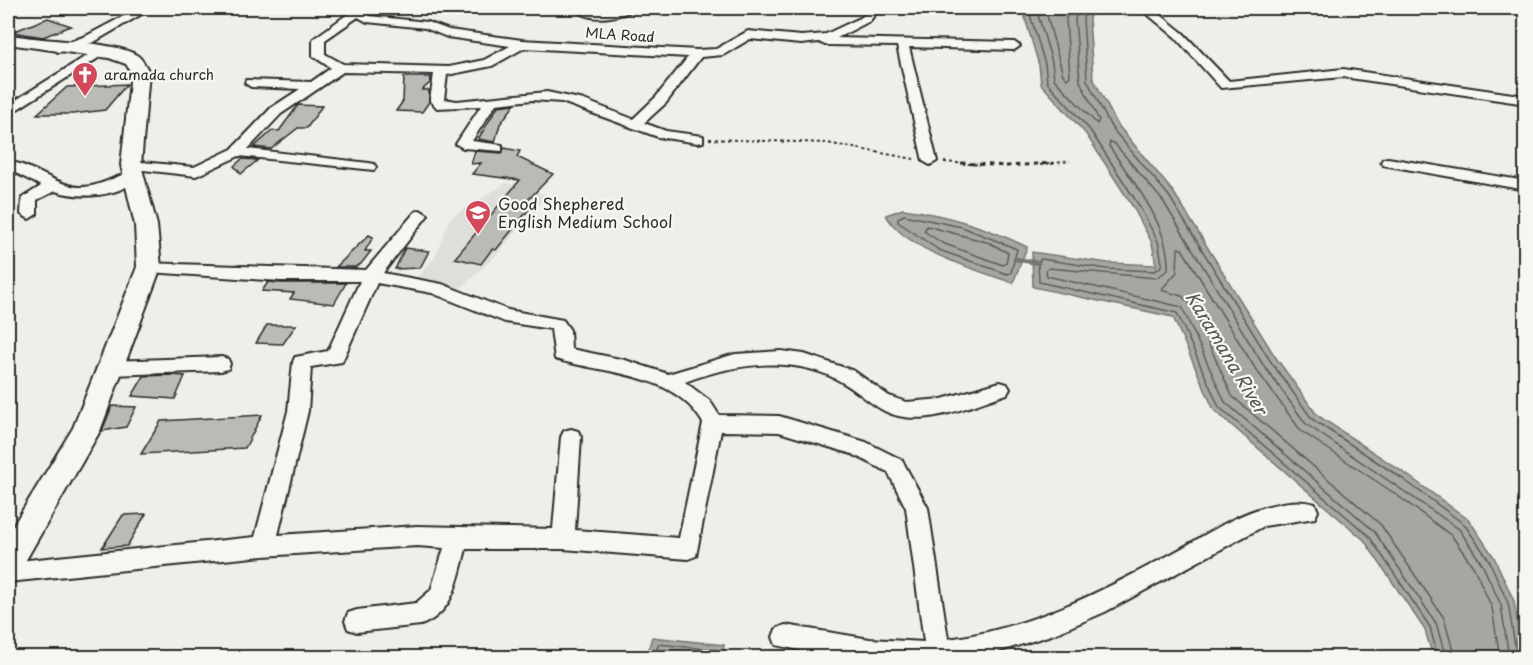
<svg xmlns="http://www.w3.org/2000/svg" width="1533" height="665" viewBox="0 0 1533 665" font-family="'Playpen Sans',sans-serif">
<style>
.built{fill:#dededb}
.water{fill:#a6a6a3;stroke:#757573;stroke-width:1.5}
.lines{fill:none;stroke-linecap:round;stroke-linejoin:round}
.shore{stroke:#5c5c5b;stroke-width:1.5}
.stream{stroke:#757573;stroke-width:4.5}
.building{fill:#babab7;stroke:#2b2b2b;stroke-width:1.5}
.street-casing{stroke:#2b2b2b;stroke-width:4}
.secondary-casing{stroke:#2b2b2b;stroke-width:4}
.path-far1{stroke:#2b2b2b;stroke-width:2;stroke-dasharray:3 3;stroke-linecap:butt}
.path{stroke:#2b2b2b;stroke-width:3;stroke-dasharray:4.5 4.5;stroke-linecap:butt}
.street{fill:#f6f6f2;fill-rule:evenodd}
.secondary{fill:#f6f6f2;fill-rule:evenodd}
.labels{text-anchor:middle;stroke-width:4.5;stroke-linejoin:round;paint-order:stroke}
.far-street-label{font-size:14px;fill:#2b2b2b;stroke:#f6f6f2}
.far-poi-label{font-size:14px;fill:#2b2b2b;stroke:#f6f6f2;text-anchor:start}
.poi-label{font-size:16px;fill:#2b2b2b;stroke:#f6f6f2;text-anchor:start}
.water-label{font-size:18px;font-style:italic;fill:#565655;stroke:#f6f6f2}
</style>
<rect width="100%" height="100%" fill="#eeeeea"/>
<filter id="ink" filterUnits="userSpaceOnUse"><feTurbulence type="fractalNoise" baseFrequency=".0167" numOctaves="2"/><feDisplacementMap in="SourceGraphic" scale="12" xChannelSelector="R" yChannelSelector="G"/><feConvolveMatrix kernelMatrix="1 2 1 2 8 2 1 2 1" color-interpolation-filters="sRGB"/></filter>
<g filter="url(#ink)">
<path class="built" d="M 506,183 L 547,195 L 497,254 L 459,290 L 417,278 L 435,257 L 450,218 Z"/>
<g class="water">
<path d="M 1022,8 L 1093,8 L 1089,19 L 1093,78 L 1117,124 L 1174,193 L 1274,355 L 1317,415 L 1406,474 L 1469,520 L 1494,557 L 1514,601 L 1523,657 L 1433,657 L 1425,630 L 1364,540 L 1214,410 L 1173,317 L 1033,287 L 1032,252 L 1108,263 L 1156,265 L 1152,243 L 1133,207 L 1086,134 L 1041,84 L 1039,65 Z"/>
<path d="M 903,209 C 948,215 987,227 1027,247 L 1013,283 C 977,270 904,250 886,215 Z"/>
<path d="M 652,637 L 724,645 L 723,657 L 646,657 Z"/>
</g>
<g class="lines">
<g class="shore">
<path d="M 1028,8 L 1045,64 L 1047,82 L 1090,130 L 1138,204 L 1158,241 L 1162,263 L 1160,268 L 1154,271 L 1107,269 L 1041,259 L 1038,262 L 1039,282 L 1177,313 L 1219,407 L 1369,536 L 1430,627 L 1438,658"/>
<path d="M 1036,8 L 1052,62 L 1054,79 L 1097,124 L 1099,120 L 1080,81 L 1075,19 L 1079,8"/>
<path d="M 1045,8 L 1063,75 L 1067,79 L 1070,76 L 1066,19 L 1069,8"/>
<path d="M 1086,8 L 1083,19 L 1087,80 L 1111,127 L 1169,196 L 1269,359 L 1312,419 L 1403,479 L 1464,524 L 1489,560 L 1508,603 L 1517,658"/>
<path d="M 904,215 L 962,227 L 1017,249 L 1011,273 L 1007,274 L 939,250 L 898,222 L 898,218 Z"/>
<path d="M 927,226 L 990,243 L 1008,253 L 1006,263 L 1003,265 L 942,243 L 924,231 Z"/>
<path d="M 653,658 L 659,644 L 715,650 L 717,658"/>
<path d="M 1446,658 L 1436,623 L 1374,531 L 1225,402 L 1182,307 L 1047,276 L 1046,270 L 1049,268 L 1156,278 L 1168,270 C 1170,225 1133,182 1109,146 L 1110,142 L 1114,143 L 1163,201 L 1262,363 L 1306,424 L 1459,529 L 1482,564 L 1501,605 L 1509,658"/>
<path d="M 1455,658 L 1444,618 L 1381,525 L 1232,396 L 1192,306 L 1182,296 L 1161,290 L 1177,272 L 1178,248 L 1182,249 L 1255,368 L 1301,431 L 1394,493 L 1452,536 L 1474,568 L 1492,608 L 1500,658"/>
</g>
<path class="stream" d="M 1015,259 L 1038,263"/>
</g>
<g class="building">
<path d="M 48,18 L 71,26 L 43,37 L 12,32 Z"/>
<path d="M 404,77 L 431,77 L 430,83 L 422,90 L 429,90 L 429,102 L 422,112 L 396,111 L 403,101 Z"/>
<path d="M 127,84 L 105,110 L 73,114 L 37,114 L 67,87 Z"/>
<path d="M 515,104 L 500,124 L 495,142 L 478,139 L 498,106 Z"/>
<path d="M 298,105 L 322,106 L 307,128 L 298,128 L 271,149 L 254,147 L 272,131 L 279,131 Z"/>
<path d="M 504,148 L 520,151 L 517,157 L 553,174 L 526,202 L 534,203 L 496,250 L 492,249 L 481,264 L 455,258 L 520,180 L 472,174 L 481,163 L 471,164 L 475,151 L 502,153 Z"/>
<path d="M 242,159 L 258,160 L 241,174 L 234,166 Z"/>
<path d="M 369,235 L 373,237 L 365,251 L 371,251 L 361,264 L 355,267 L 336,267 Z"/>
<path d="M 405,248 L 429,251 L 420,268 L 395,269 Z"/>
<path d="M 268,282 L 281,283 L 346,283 L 334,304 L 290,299 L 294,293 L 262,291 Z"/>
<path d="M 267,325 L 296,325 L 283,344 L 256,343 Z"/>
<path d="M 171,375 L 185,376 L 175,399 L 132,396 L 144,376 Z"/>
<path d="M 112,406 L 136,407 L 126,427 L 102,431 Z"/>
<path d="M 262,415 L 245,448 L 141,454 L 161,421 Z"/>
<path d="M 146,514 L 127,546 L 102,548 L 123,515 Z"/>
</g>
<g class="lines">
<defs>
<g id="street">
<path d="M 139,8 L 152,8 L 94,42 L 58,52 L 52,48 L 86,36 Z"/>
<path d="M 351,8 L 362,8 L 370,16 L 427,22 L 449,30 L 522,40 L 697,50 L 716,49 L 748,31 L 801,36 L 826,34 L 862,17 L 869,8 L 879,8 L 870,21 L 837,38 L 1014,42 L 1020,46 L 1014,50 L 909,47 L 937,161 L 930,165 L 923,161 L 897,46 L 825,45 L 819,42 L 801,44 L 750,39 L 723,55 L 701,57 L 666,103 L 644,123 L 666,131 L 703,136 L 703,142 L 698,143 L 658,137 L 562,102 L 532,100 L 496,104 L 472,141 L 502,145 L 502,151 L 463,148 L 456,144 L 481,106 L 437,108 L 430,100 L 434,74 L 343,72 L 281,114 L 248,149 L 369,163 L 374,164 L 376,167 L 374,170 L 239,156 L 196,176 L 126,168 L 124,165 L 131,161 L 194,167 L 232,149 L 271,108 L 300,89 L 251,87 L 245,83 L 246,80 L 311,82 L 331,68 L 313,56 L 313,39 L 352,11 ZM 358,17 L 367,22 L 425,28 L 447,37 L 510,46 L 484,60 L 449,67 L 343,64 L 325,54 L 325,40 ZM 524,48 L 688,57 L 656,97 L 633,119 L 584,100 L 547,92 L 457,101 L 444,99 L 447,75 L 492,66 Z"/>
<path d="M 621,8 L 636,8 C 624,17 593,22 581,13 L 587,10 Z"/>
<path d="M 1140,8 L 1152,8 L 1183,33 L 1229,81 L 1343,69 L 1526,96 L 1526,104 L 1343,77 L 1221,88 L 1175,37 Z"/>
<path d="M 99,48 L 105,52 L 103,55 L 8,115 L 8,105 Z"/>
<path d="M 1388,158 L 1526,181 L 1526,190 L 1383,165 L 1381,162 L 1383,159 Z"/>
<path d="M 8,162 C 23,160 56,185 78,187 C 100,188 113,176 133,172 L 140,176 C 121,198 80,199 55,191 L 37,200 L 37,214 L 29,219 L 21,214 L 22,198 L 41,186 L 8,169 Z"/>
<path d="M 420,210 L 428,215 L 383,273 L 442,284 L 508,310 L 563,320 L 570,330 L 571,349 L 625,360 L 668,374 L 735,354 L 781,351 L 804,354 L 854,371 L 889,396 L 906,402 L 942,399 L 1000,382 L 1007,384 L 1010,389 L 1007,394 C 975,404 938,422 904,417 C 880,414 865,396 845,384 C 797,354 736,363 685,382 L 710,401 L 719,415 L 779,416 L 866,442 L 902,460 L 928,508 L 948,639 C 1029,629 1103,591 1173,553 C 1201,538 1228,519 1258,509 C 1275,504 1297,498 1315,504 L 1318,511 L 1315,518 L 1264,526 L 1105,612 L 1054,634 L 979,658 L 836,658 L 776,645 L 773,637 L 776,629 L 785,625 L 870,639 L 924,642 L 906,508 L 888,472 L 852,454 L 779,432 L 721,431 L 696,556 L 688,559 L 563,549 L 466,549 C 458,579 454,613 421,625 L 357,632 L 348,629 L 345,621 L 348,613 L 357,610 L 416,603 L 431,590 L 444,548 L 417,546 L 264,556 L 8,582 L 8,562 L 255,537 L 288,411 L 293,362 L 295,357 L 328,351 L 360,281 L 281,281 L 149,272 L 141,267 L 143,263 L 366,270 L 415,212 ZM 377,283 L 432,293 L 505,322 L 551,329 L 555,359 C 605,374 674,372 703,423 L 679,538 L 575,530 L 581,437 L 578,431 L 571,429 L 564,431 L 561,437 L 553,529 L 417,526 L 278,535 L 308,411 L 311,367 L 342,362 Z"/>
<path d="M 221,357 L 228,359 L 230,364 L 228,369 L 221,371 L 111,375 L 104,373 L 102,368 L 104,363 L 111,361 Z"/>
</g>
<path id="secondary" d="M 8,34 C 39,42 116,40 138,56 C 143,60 146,67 149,72 L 141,165 L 157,225 L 161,267 L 100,431 L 19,572 L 8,577 L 8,534 L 73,428 L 137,267 L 135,225 L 121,165 L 131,72 L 126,64 L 109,58 L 8,44 Z"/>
</defs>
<use href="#street" class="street-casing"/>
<use href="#secondary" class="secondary-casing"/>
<g class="path-far1">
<path d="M 709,139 L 827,143 L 914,159"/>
<path d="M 944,162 L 982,165"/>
<path d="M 1040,165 L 1070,161"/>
</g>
<path class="path" d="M 961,163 L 1007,166 L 1054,163"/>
<use href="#street" class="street"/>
<use href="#secondary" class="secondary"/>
</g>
</g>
<defs>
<symbol id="church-pin" viewBox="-11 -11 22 30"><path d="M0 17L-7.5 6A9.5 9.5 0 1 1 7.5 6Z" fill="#d1495b" stroke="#f6f6f2"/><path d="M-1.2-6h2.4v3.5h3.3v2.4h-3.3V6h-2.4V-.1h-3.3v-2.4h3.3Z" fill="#fff"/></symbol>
<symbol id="school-pin" viewBox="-11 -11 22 30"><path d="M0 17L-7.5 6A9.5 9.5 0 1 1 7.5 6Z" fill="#d1495b" stroke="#f6f6f2"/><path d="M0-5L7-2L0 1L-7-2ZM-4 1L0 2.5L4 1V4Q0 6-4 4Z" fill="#fff"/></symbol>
</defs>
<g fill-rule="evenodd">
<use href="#church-pin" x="70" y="60" width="30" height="40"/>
<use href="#school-pin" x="463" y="198" width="30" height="40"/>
</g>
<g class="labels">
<g class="far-street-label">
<text transform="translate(620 35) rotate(4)" y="5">MLA Road</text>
</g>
<g class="far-poi-label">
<text x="104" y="80">aramada church</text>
</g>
<g class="poi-label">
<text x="498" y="210">Good Shephered<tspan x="498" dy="18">English Medium School</tspan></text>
</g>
<g class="water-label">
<text transform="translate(1226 353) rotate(59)" y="6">Karamana River</text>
</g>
</g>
<rect width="1533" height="665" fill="none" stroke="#f6f6f2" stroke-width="30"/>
<rect x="15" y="15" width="1503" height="635" fill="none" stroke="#2b2b2b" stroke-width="2" filter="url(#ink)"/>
</svg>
